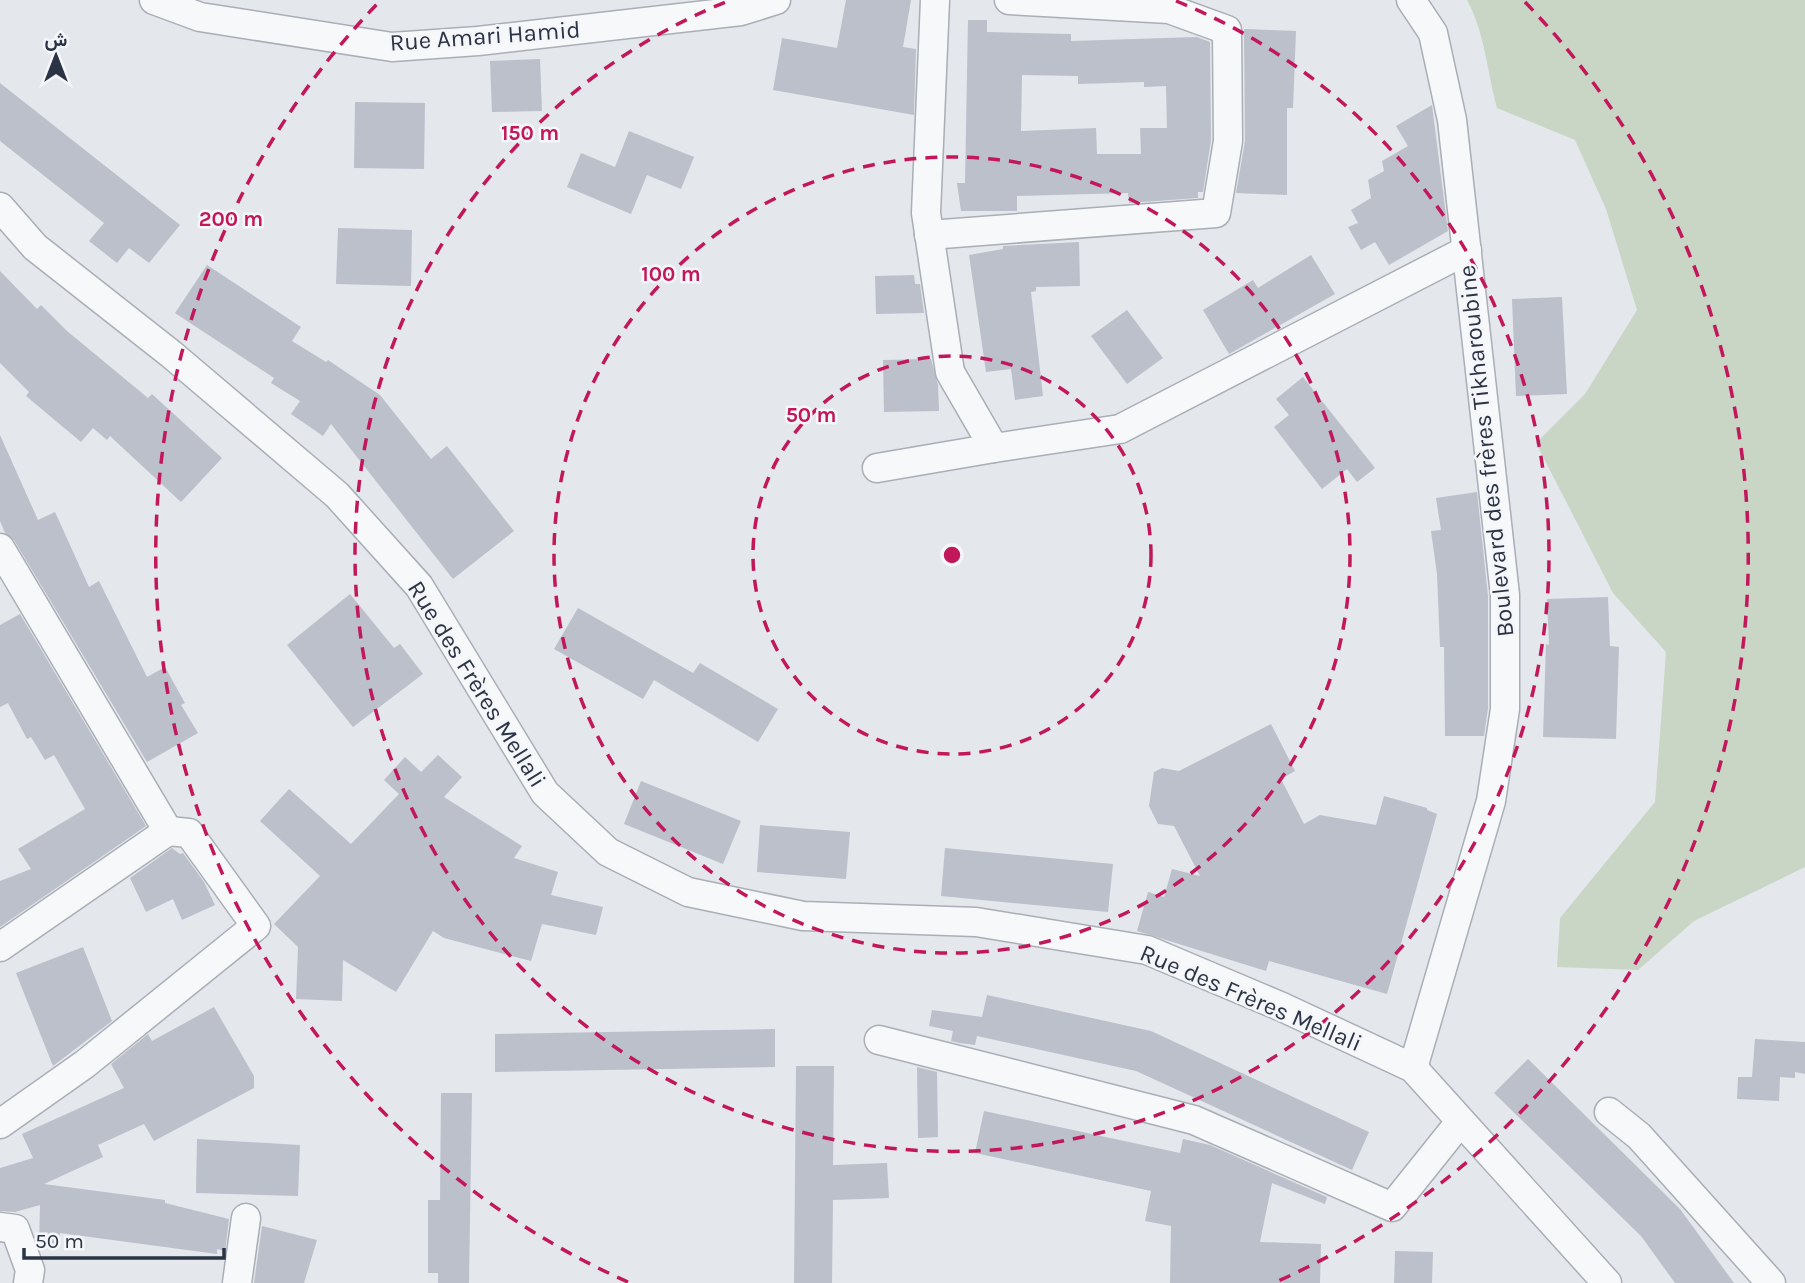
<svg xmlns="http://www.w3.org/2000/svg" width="1805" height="1283" viewBox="0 0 1805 1283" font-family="Karla,Vazirmatn,sans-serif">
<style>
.green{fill:#c9d6c5}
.building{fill:#bbc0ca;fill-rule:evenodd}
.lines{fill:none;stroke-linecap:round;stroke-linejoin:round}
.minor-casing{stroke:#a9aeb7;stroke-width:31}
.minor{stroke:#f7f8fa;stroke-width:28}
.ring{fill:none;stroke:#c2185b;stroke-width:3.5;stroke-dasharray:12 9}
.labels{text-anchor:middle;stroke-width:5;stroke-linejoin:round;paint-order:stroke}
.street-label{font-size:24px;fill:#2b3445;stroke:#f4f6f9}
.centre{fill:#c2185b;stroke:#f4f6f9;stroke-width:3.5}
.ring-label{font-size:21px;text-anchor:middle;font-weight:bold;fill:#c2185b;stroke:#f4f6f9;stroke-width:5;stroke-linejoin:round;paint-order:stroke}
</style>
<rect width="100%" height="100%" fill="#e4e7ec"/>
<path class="green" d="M 1467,0 L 1805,0 L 1805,867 L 1694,921 L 1638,970 L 1557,967 L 1560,918 L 1655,802 L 1666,652 L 1613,593 L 1536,443 L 1585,394 L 1637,310 L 1606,209 L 1575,140 L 1497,108 C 1487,71 1485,33 1467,0 Z"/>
<g class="building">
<path d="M 846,0 L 911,0 L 903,47 L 916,49 L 914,115 L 773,90 L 782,38 L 837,48 Z"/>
<path d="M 968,20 L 987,20 L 987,32 L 1071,34 L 1071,41 L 1197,37 L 1210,42 L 1211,140 L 1203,192 L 1198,192 L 1198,198 L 1129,203 L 1128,193 L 1017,196 L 1017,211 L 961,211 L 957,183 L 965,183 ZM 1022,75 L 1078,76 L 1078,84 L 1144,82 L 1144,87 L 1166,86 L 1167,128 L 1140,128 L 1141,154 L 1097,154 L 1096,128 L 1021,131 Z"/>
<path d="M 1244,29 L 1296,31 L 1293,108 L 1287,108 L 1287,195 L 1236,193 L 1245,141 Z"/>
<path d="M 540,59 L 542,111 L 492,112 L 490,61 Z"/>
<path d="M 0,83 L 180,225 L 149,263 L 129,248 L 117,263 L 89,241 L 104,223 L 0,141 Z"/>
<path d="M 355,102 L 425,103 L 424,169 L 354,168 Z"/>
<path d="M 1432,105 L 1448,231 L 1389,265 L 1375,242 L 1361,250 L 1348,227 L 1358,223 L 1351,210 L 1371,198 L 1368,180 L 1384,171 L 1382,161 L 1408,146 L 1396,126 Z"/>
<path d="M 629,131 L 694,157 L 681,189 L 647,175 L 631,214 L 567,187 L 581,153 L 615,167 Z"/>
<path d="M 338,228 L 412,230 L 411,286 L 336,284 Z"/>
<path d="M 1079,242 L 1080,286 L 1036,287 L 1036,291 L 1031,292 L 1043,396 L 1015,400 L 1011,369 L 986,372 L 969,255 L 1003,249 L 1003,246 Z"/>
<path d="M 1311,255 L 1335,294 L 1229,354 L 1203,310 L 1253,280 L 1258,288 Z"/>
<path d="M 207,265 L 301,327 L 292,341 L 326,362 L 328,360 L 380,395 L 431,459 L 447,446 L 514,531 L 453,579 L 331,424 L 323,436 L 291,414 L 300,401 L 271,383 L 274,378 L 175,313 Z"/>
<path d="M 0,271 L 37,309 L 41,305 L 67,331 L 148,398 L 152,394 L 222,458 L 181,502 L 110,436 L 107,440 L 93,428 L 81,442 L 26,396 L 29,392 L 0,363 Z"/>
<path d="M 914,275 L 915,284 L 920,284 L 924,313 L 876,314 L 875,276 Z"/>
<path d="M 1562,297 L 1567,394 L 1516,396 L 1512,299 Z"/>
<path d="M 1127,310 L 1163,358 L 1127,384 L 1091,336 Z"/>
<path d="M 931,359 L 938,385 L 939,411 L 884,412 L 883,360 Z"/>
<path d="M 1303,377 L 1375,468 L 1357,482 L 1347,469 L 1322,489 L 1274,427 L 1289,415 L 1276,399 Z"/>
<path d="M 0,435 L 38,520 L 55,512 L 89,587 L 99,581 L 147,677 L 165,667 L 185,703 L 181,705 L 198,733 L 147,762 L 14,540 L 5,533 L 0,521 Z"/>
<path d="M 1477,492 L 1488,596 L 1488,708 L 1484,736 L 1445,736 L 1444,647 L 1440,647 L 1437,574 L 1431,531 L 1441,530 L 1436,498 Z"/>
<path d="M 350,594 L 394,648 L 400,644 L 423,674 L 353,727 L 287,645 Z"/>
<path d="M 1608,597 L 1610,646 L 1619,647 L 1616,739 L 1543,737 L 1546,644 L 1549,645 L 1547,599 Z"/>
<path d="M 578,608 L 693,673 L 700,663 L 778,709 L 758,742 L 654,680 L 643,699 L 554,649 Z"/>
<path d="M 20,614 L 146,826 L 0,927 L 0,881 L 31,869 L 18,849 L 85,809 L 54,755 L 45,760 L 31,737 L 27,739 L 8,703 L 0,707 L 0,625 Z"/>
<path d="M 1271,724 L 1295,771 L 1281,779 L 1304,824 L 1320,815 L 1376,825 L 1384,796 L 1427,808 L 1427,810 L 1437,814 L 1387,994 L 1269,961 L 1266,971 L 1137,931 L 1148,892 L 1164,897 L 1172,869 L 1200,876 L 1174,826 L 1158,824 L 1149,806 L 1154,772 L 1162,768 L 1179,771 Z"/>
<path d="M 438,755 L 462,777 L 444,797 L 522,846 L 514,858 L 558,872 L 551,895 L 603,907 L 596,935 L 542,924 L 531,961 L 444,938 L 433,931 L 396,992 L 343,960 L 342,1001 L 296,999 L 298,947 L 274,924 L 320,876 L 260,821 L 289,789 L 351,844 L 399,794 L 384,780 L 405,757 L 421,772 Z"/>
<path d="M 641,781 L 741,821 L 723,864 L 624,824 Z"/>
<path d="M 760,825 L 850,832 L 846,879 L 757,872 Z"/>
<path d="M 172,848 L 180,854 L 183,853 L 204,882 L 215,905 L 182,920 L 173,899 L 146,912 L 130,878 Z"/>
<path d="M 945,848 L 1113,864 L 1108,912 L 941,896 Z"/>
<path d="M 83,947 L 112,1021 L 53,1066 L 16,973 Z"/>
<path d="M 987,995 L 1151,1031 L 1369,1132 L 1352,1170 L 1136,1071 L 977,1036 L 975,1045 L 959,1043 L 951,1041 L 953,1031 L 929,1026 L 932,1010 L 982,1017 Z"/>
<path d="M 214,1007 L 254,1076 L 254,1088 L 154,1141 L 144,1124 L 98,1145 L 103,1157 L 44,1184 L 165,1200 L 165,1203 L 229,1219 L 225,1251 L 217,1249 L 217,1254 L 60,1233 L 58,1245 L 39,1245 L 40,1205 L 15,1212 L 0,1211 L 0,1168 L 33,1158 L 22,1134 L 124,1088 L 111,1064 L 148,1034 L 152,1041 Z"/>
<path d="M 775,1029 L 775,1067 L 495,1072 L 495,1034 Z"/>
<path d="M 1755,1039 L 1805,1042 L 1805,1074 L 1795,1072 L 1795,1078 L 1780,1077 L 1779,1101 L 1737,1099 L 1738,1077 L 1752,1077 Z"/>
<path d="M 1528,1059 L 1680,1209 L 1734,1283 L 1675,1283 L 1641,1236 L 1494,1093 Z"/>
<path d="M 796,1066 L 834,1066 L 833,1165 L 887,1163 L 889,1198 L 833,1200 L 832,1283 L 794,1283 Z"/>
<path d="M 917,1067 L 937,1072 L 938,1137 L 918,1138 Z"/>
<path d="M 441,1093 L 472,1093 L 469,1283 L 438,1283 L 438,1273 L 428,1273 L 428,1200 L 440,1200 Z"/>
<path d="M 984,1111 L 1180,1153 L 1183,1139 L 1210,1145 L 1327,1197 L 1325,1204 L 1272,1183 L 1260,1242 L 1321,1244 L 1320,1283 L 1170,1283 L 1171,1226 L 1145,1221 L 1151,1191 L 975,1153 Z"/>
<path d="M 197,1139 L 300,1145 L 298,1196 L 196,1193 Z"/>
<path d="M 262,1226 L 317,1240 L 304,1283 L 254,1283 Z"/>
<path d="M 1395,1251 L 1433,1252 L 1432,1283 L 1394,1283 Z"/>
</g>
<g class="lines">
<defs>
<g id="minor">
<path d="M 154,0 L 200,17 L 392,47 L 478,41 L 741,11 L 776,0"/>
<path d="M 935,0 L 926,213 L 950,372 L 994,448 L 1120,429 L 1467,250"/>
<path d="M 1411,0 L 1433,33 L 1452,120 L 1505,595 L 1505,709 L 1491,801 L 1413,1068"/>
<path d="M 0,207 L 35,247 L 171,354 L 337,495 L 419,586 L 545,793 L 608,852 L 688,892 L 803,916 L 976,922 L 1147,950 L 1282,1007 L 1413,1068 L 1607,1283"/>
<path d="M 929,235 L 1216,213 L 1228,141 L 1227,30 L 1169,9 L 1009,0"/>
<path d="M 877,468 L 994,448"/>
<path d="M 0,548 L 168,831 L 0,947"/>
<path d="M 879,1040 L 1194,1120 L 1392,1207 L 1460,1122"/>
<path d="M 1609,1112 L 1639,1136 L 1771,1283"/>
<path d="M 0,1124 L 85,1064 L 256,926 L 189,833 L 168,831"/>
<path d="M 0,1227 L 15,1229 L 30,1270 L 28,1283"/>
<path d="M 237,1283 L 246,1218"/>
</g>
</defs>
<use href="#minor" class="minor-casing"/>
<use href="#minor" class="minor"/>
</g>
<g class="ring">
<circle cx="952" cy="555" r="199"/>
<circle cx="952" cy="555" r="398"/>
<path d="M1176 1A597 597 0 1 1 728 1"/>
<path d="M628 1282A796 796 0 0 1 379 2M1525 2A796 796 0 0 1 1276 1282"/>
</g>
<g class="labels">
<g class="street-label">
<text transform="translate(485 36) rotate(-4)" y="8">Rue Amari Hamid</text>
<text transform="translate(1486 451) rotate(-96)" y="8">Boulevard des frères Tikharoubine</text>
<text transform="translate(477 684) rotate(58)" y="8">Rue des Frères Mellali</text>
<text transform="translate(1251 998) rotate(23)" y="8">Rue des Frères Mellali</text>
</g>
</g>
<circle cx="952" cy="555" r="10" class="centre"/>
<g class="ring-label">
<text x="530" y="140">150 m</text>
<text x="231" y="226">200 m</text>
<text x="671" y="281">100 m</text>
<text x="811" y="422">50 m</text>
</g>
<g transform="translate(56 56)" stroke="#f4f6f9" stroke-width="5" paint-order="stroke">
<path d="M0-5L12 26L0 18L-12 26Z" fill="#2b3445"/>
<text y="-10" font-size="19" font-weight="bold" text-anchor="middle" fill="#2b3445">ش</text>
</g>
<path d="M24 1248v10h200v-10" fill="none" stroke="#2b3445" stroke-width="3.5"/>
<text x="35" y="1248" font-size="21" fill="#2b3445" stroke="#f4f6f9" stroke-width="5" paint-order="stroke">50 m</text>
</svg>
